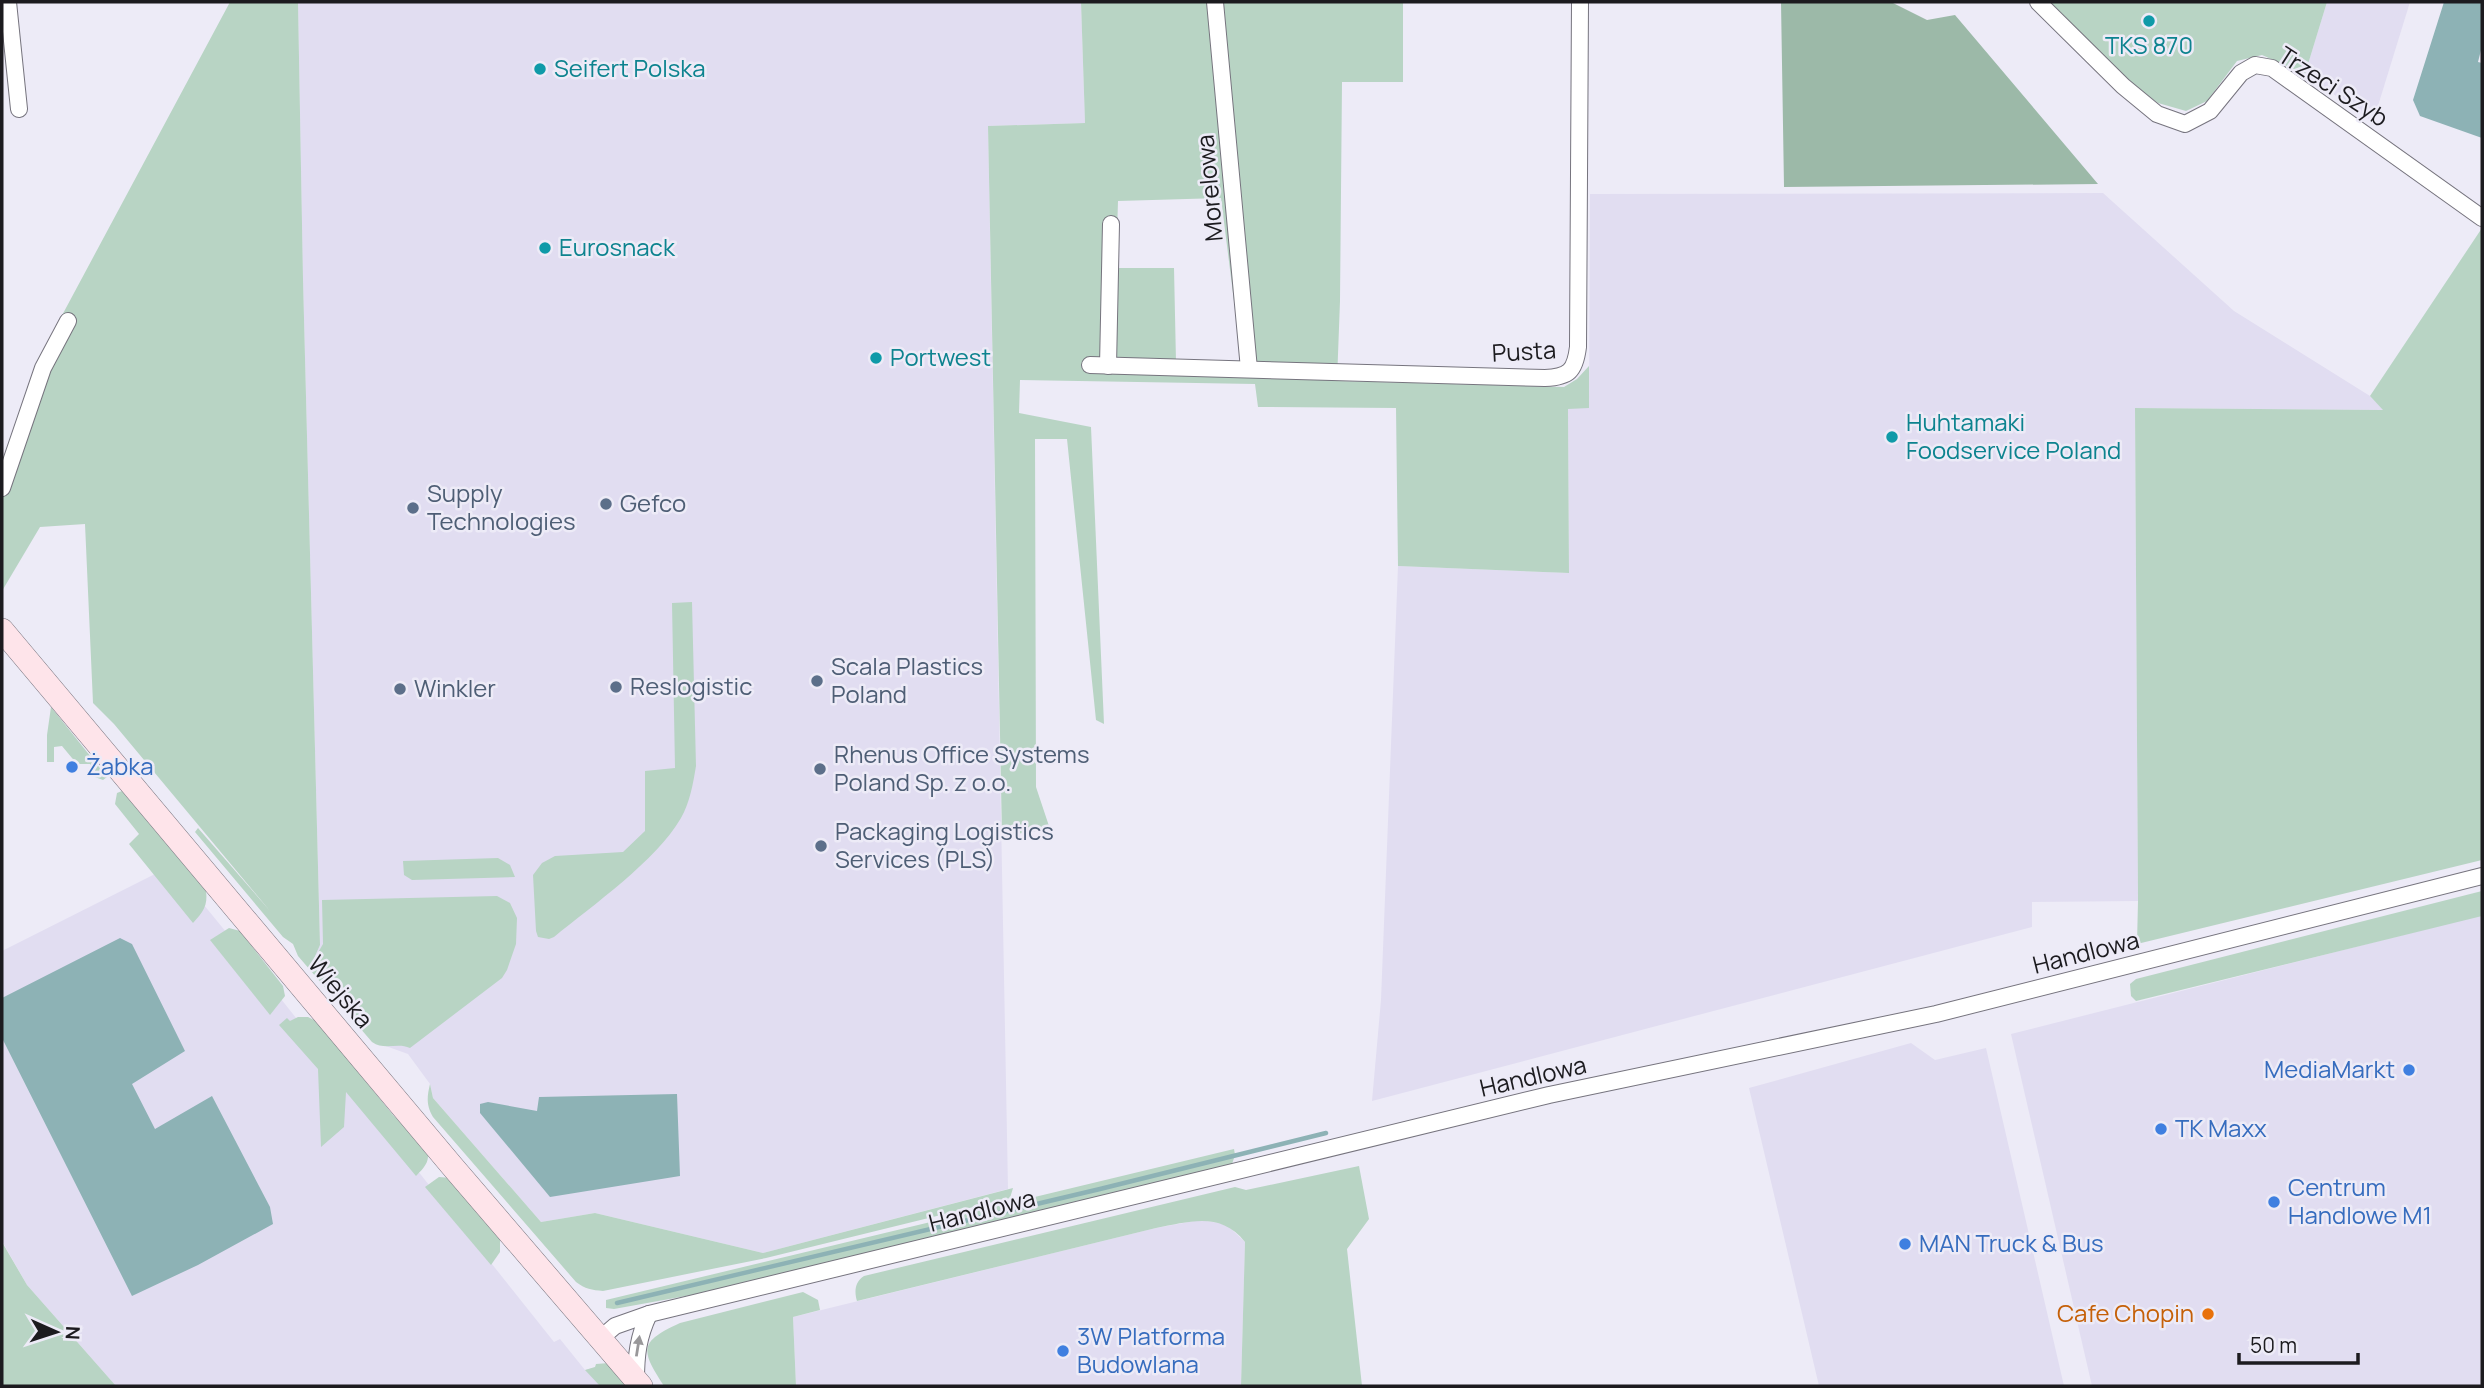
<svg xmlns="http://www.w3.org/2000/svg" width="2484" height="1388" viewBox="0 0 2484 1388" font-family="Manrope,sans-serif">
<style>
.built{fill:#e1ddf1}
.green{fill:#b8d4c4;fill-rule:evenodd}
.forest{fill:#9cb9a8}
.water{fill:#8db2b5}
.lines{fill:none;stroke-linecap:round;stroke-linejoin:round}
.stream{stroke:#8db2b5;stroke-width:4.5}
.street-casing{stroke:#76747e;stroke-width:18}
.secondary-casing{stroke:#76747e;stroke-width:24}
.street{stroke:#fff;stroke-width:16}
.secondary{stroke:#fee4ea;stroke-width:23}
.oneway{fill:#99989a}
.culture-dot{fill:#0f9aa8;stroke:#edebf7;stroke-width:2.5}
.service-dot{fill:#5c6f8a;stroke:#edebf7;stroke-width:2.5}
.shop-dot{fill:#3f7fe0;stroke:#edebf7;stroke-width:2.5}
.food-dot{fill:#e8710a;stroke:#edebf7;stroke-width:2.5}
.labels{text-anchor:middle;stroke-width:5;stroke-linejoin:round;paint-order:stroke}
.culture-label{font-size:24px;fill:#0d838f;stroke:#edebf7;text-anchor:start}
.street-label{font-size:24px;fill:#1c1b1f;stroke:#edebf7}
.service-label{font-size:24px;fill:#4e5e75;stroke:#edebf7;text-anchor:start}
.shop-label{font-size:24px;fill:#366cbe;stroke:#edebf7;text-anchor:start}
.food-label{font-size:24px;fill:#c56008;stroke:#edebf7;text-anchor:end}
</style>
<rect width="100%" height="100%" fill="#edebf7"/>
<g class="built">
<path d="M 298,2 L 1081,2 L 1085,123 L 988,126 L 1008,1189 L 763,1253 L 595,1213 L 541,1222 L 433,1098 L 430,1084 L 408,1054 L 383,1045 L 312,962 L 320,945 L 303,279 Z"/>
<path d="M 2327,2 L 2410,2 L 2373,122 L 2305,74 Z"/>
<path d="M 2103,193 L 2234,311 L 2370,396 L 2384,410 L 2135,408 L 2138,901 L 2032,902 L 2032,927 L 1372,1101 L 1381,1000 L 1398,566 L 1569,573 L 1568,408 L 1589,408 L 1590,194 Z"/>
<path d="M 167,860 L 277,994 L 554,1342 L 560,1339 L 585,1370 L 605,1365 L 623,1386 L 116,1386 L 27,1285 L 2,1241 L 2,951 L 153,875 Z"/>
<path d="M 2482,915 L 2482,1386 L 2092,1386 L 2011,1034 Z"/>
<path d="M 1911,1043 L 1935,1060 L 1986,1048 L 2064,1386 L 1819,1386 L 1749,1088 Z"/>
<path d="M 1200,1220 L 1226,1224 L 1245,1242 L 1241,1386 L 796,1386 L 793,1317 L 1156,1228 Z"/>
</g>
<g class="green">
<path d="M 230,2 L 298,2 L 303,279 L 320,945 L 312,963 L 323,944 L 322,900 L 497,896 L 510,903 L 517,918 L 516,944 L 507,970 L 502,978 L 410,1048 C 397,1042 385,1051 372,1042 L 298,956 L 293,944 L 283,937 L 195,832 L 198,828 L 270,911 L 114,724 L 93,703 L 85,524 L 40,527 L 2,591 L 2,461 L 37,362 Z"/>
<path d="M 1081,2 L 1403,2 L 1403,82 L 1342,82 L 1340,301 L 1337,381 L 1564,387 L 1577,379 L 1589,366 L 1589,408 L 1568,409 L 1569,573 L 1398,566 L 1396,408 L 1258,407 L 1255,384 L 1020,380 L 1019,413 L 1091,427 L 1104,724 L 1096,720 L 1067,439 L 1035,439 L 1036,787 L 1050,829 L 1002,836 L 988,126 L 1085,123 ZM 1221,198 L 1242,365 L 1176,362 L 1174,268 L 1116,268 L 1118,201 Z"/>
<path d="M 2046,2 L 2327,2 L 2305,74 L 2262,55 L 2237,61 L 2207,101 L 2186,111 L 2158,103 L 2114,71 Z"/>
<path d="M 2482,228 L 2482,860 L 2137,944 L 2138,901 L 2135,408 L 2383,410 L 2370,396 Z"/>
<path d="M 692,602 L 696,766 C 693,784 690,802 681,818 C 656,861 593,905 554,937 L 549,939 L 538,937 L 536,931 L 533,875 L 542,863 L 555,856 L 623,852 L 645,831 L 645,771 L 675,768 L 672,603 Z"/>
<path d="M 51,707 L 107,777 L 103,780 L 95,777 L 90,764 L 77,764 L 62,746 L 54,747 L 54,762 L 47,762 L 47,735 Z"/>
<path d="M 122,791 L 206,891 C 208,906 203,912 193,923 L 129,844 L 139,834 L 115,804 L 117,793 Z"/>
<path d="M 498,858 L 510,865 L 515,877 L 412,880 L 404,875 L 403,861 Z"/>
<path d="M 2482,891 L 2482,916 L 2136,1001 L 2131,996 L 2130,984 L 2136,979 Z"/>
<path d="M 229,928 L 240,931 L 283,986 L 285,996 L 270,1015 L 210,940 Z"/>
<path d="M 298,1017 L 308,1017 L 318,1022 L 393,1115 L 425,1146 C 432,1159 426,1166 416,1176 L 346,1092 L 344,1127 L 321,1147 L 318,1069 L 279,1025 L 287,1018 L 290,1021 Z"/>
<path d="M 430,1084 L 433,1098 L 541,1222 L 595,1213 L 763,1253 L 1013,1188 L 1010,1198 L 766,1258 L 603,1291 C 592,1290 585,1289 576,1282 L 433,1117 C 426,1105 427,1097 430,1084 Z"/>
<path d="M 1234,1149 L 1235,1155 L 1232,1164 L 719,1290 L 614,1309 L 606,1308 L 606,1300 Z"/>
<path d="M 1359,1166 L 1369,1219 L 1347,1249 L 1362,1386 L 1241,1386 L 1245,1242 C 1220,1211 1190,1222 1156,1228 L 857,1301 C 854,1291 855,1282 864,1276 L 1235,1187 L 1246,1190 Z"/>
<path d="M 439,1177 L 452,1178 L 500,1233 L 500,1252 L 491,1265 L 425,1187 Z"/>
<path d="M 2,1242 L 27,1285 L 116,1386 L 4,1386 L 2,1384 Z"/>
<path d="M 803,1292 L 818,1300 L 820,1310 L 793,1317 L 796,1386 L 664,1386 C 640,1349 639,1342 680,1323 Z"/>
<path d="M 609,1363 L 631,1386 L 600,1386 L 585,1370 L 595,1367 L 596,1364 Z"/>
</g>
<path class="forest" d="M 1781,2 L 1891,2 L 1927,20 L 1955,15 L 2098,184 L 1784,187 Z"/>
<g class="water">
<path d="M 2444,2 L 2482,2 L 2482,46 L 2478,62 L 2482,63 L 2482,138 L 2420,116 L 2413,100 Z"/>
<path d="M 120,938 L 132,944 L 185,1051 L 132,1084 L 155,1129 L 212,1096 L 270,1207 L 273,1224 L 198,1265 L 132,1296 L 2,1038 L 2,998 Z"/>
<path d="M 677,1094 L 680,1176 L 550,1197 L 480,1113 L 480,1104 L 488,1102 L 537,1111 L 539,1097 Z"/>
</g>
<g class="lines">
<path class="stream" d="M 617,1303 L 1100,1189 L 1326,1133"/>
<defs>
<g id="street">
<path d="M 8,2 L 19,109"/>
<path d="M 1215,2 L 1249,369"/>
<path d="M 2038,2 L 2123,86 L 2157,114 L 2185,124 L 2210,111 L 2241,73 L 2255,65 L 2272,68 L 2482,218"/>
<path d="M 1090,365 L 1545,378 C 1569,377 1575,371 1578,347 L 1580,2"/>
<path d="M 1108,366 L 1111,224"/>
<path d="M 2,488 L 43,368 L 68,321"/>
<path d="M 600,1339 L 615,1326 L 649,1314 L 1549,1095 L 1936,1014 L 2482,876"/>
<path d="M 636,1380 C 636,1356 638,1337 649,1314"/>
</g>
<path id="secondary" d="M 2,630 L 452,1166 L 641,1386"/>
</defs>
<use href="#street" class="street-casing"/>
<use href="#secondary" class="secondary-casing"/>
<use href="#street" class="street"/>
<use href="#secondary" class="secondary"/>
</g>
<defs><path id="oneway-solid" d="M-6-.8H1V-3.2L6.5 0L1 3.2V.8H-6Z" transform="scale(1.75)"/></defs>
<use class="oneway" href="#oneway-solid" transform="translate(638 1346) rotate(-81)"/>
<g class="culture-dot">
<circle cx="2149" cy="21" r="7"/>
<circle cx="540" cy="69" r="7"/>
<circle cx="545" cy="248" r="7"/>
<circle cx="876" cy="358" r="7"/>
<circle cx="1892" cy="437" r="7"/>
</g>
<g class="service-dot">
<circle cx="606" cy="504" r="7"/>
<circle cx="413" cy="508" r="7"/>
<circle cx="817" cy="681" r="7"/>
<circle cx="616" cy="687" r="7"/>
<circle cx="400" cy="689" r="7"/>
<circle cx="820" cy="769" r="7"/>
<circle cx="821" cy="846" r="7"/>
</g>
<g class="shop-dot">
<circle cx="72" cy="767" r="7"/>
<circle cx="2409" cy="1070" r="7"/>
<circle cx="2161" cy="1129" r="7"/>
<circle cx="2274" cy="1202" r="7"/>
<circle cx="1905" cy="1244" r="7"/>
<circle cx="1063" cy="1351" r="7"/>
</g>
<circle class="food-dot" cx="2208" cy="1314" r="7"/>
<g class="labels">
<g class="culture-label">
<text x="2149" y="54" text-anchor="middle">TKS 870</text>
<text x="554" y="77">Seifert Polska</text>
<text x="559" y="256">Eurosnack</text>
<text x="890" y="366">Portwest</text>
<text x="1906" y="431">Huhtamaki<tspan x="1906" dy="28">Foodservice Poland</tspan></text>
</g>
<g class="street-label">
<text transform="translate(2333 87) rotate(33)" y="8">Trzeci Szyb</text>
<text transform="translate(1210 188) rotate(-95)" y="8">Morelowa</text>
<text transform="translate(1524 352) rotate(-3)" y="8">Pusta</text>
<text transform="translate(2086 953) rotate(-14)" y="8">Handlowa</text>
<text transform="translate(340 992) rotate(50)" y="8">Wiejska</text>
<text transform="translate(1533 1077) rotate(-13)" y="8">Handlowa</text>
<text transform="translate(982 1211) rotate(-14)" y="8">Handlowa</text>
</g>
<g class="service-label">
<text x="427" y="502">Supply<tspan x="427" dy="28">Technologies</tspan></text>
<text x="620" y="512">Gefco</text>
<text x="831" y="675">Scala Plastics<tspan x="831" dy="28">Poland</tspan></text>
<text x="630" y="695">Reslogistic</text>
<text x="414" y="697">Winkler</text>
<text x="834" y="763">Rhenus Office Systems<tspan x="834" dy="28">Poland Sp. z o.o.</tspan></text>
<text x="835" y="840">Packaging Logistics<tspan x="835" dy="28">Services (PLS)</tspan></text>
</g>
<g class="shop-label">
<text x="86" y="775">Żabka</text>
<text x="2395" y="1078" text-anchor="end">MediaMarkt</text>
<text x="2175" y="1137">TK Maxx</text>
<text x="2288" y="1196">Centrum<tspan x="2288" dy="28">Handlowe M1</tspan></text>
<text x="1919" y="1252">MAN Truck &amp; Bus</text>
<text x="1077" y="1345">3W Platforma<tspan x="1077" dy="28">Budowlana</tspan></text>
</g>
<g class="food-label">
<text x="2194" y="1322">Cafe Chopin</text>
</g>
</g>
<rect width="2484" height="1388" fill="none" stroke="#1c1b1f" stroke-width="7"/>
<g transform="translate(56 1332) rotate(93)" stroke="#edebf7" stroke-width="5" paint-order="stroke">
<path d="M0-5L12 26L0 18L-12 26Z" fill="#1c1b1f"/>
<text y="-10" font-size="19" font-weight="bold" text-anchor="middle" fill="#1c1b1f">N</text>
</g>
<path d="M2239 1353v10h119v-10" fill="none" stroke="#1c1b1f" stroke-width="3.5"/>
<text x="2250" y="1353" font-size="21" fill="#1c1b1f" stroke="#edebf7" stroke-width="5" paint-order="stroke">50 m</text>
</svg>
